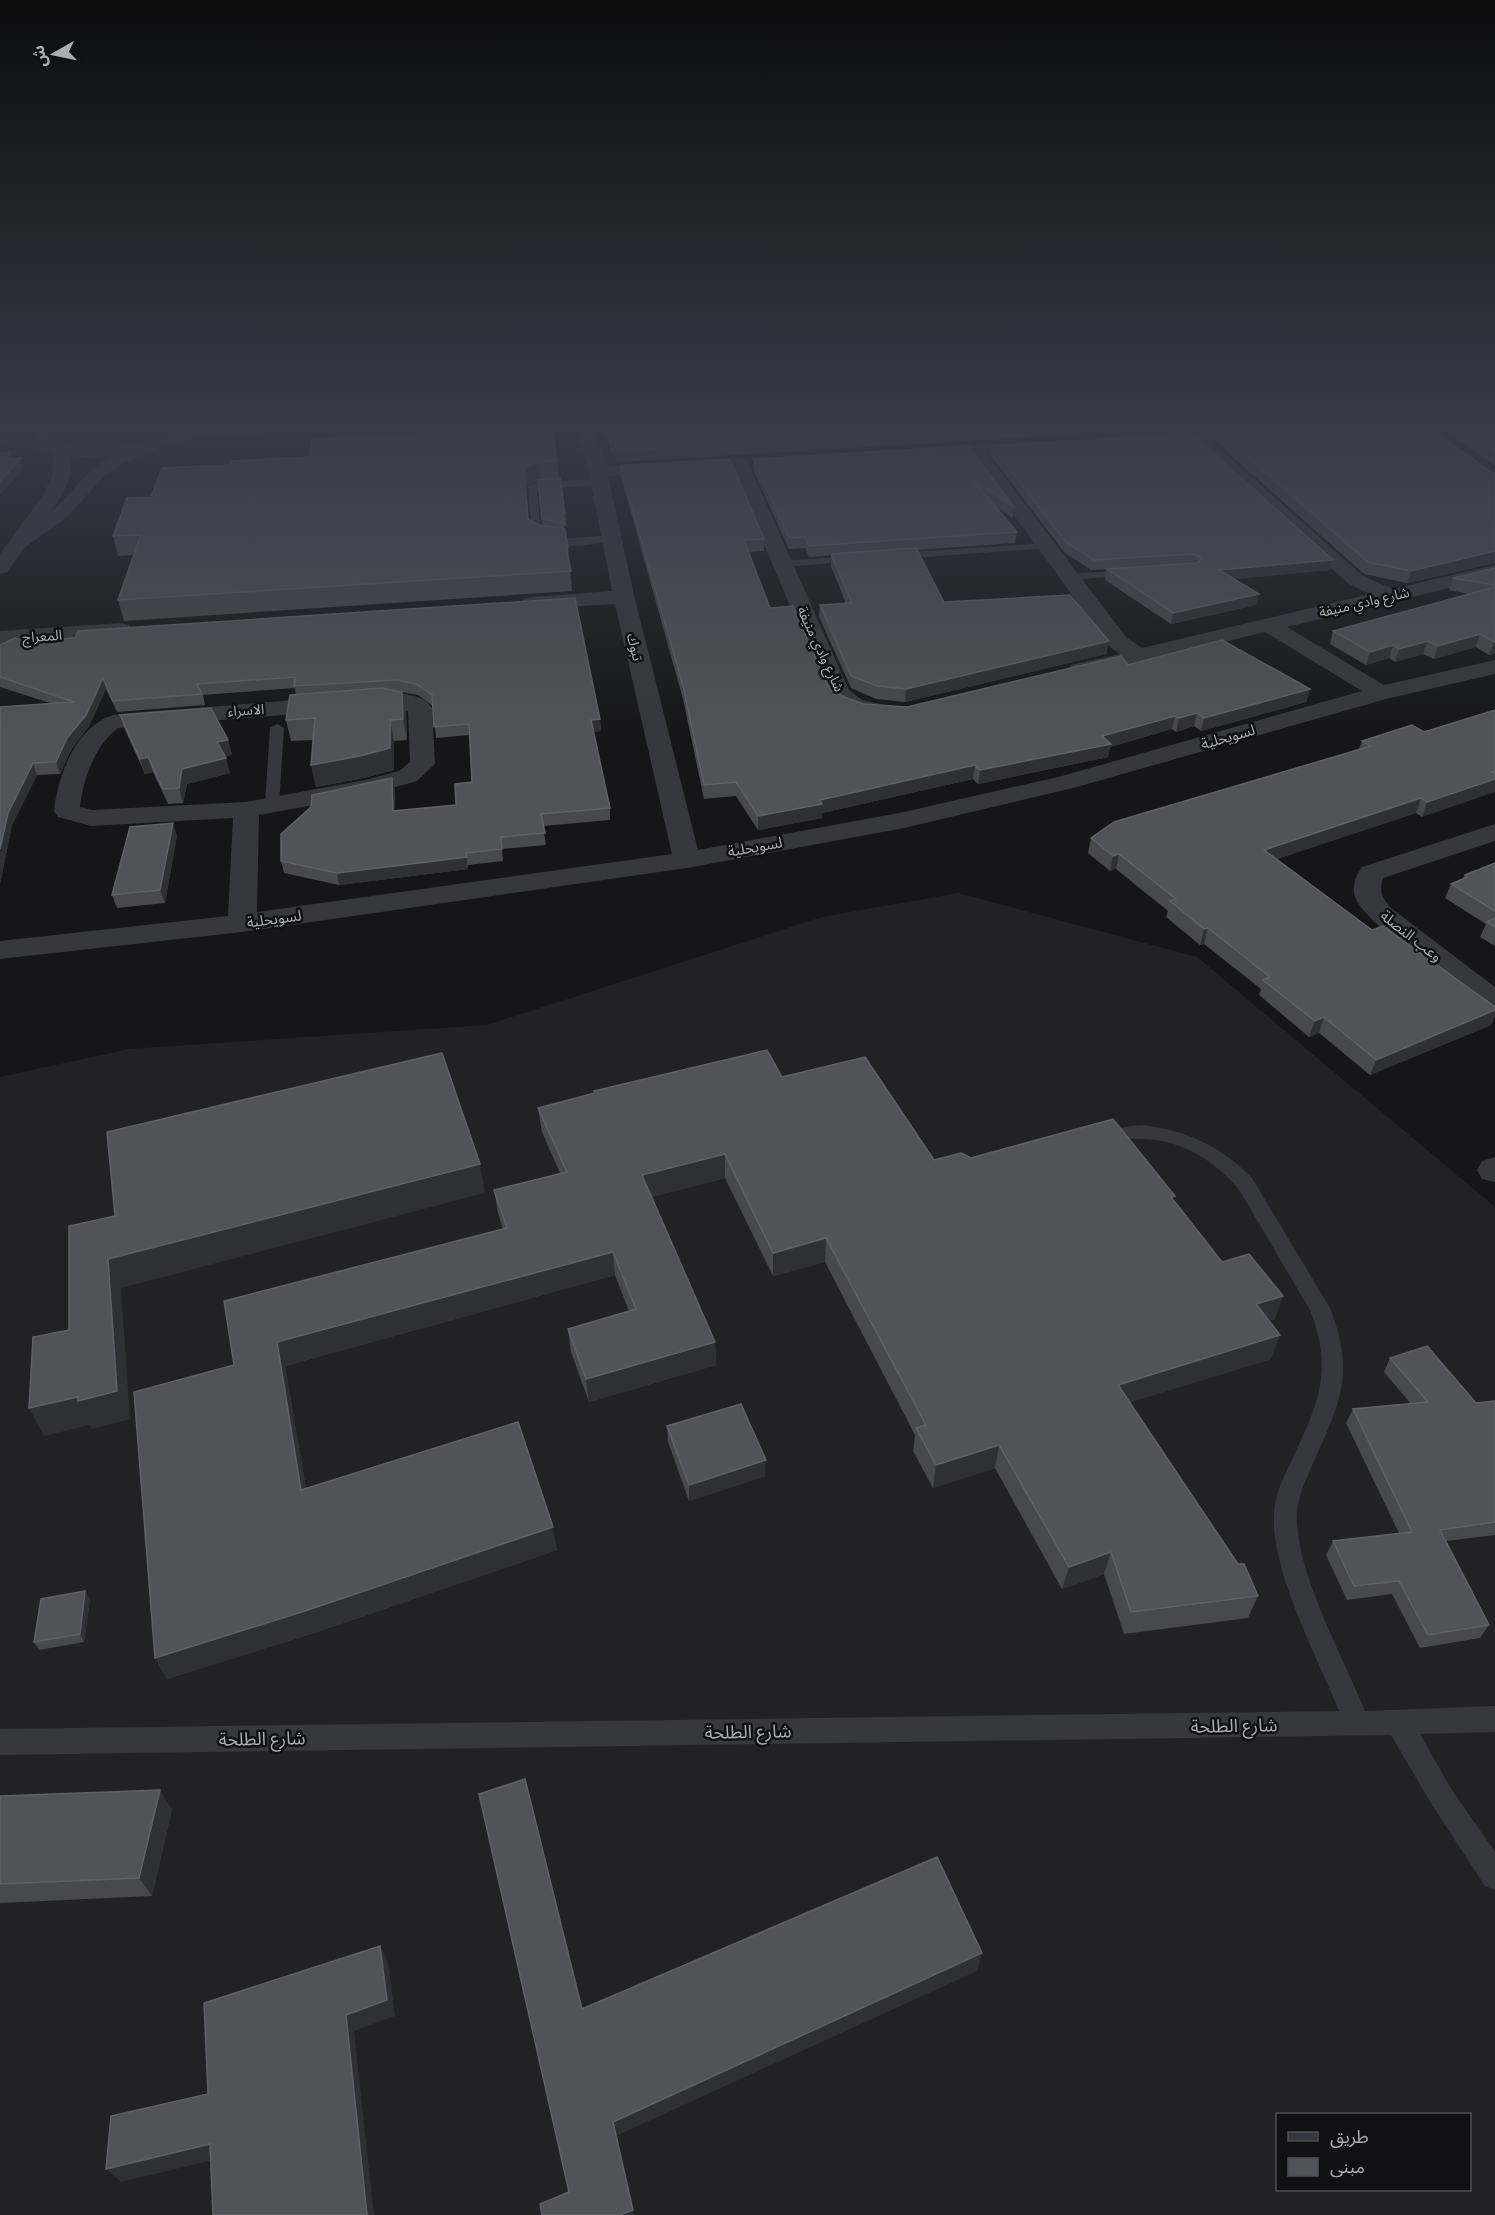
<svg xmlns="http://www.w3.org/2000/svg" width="1495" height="2215" viewBox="0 0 1495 2215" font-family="'Golos Text','Noto Sans Arabic',sans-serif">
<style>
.built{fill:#222225;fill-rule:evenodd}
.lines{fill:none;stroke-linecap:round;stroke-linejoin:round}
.service{fill:#37383d;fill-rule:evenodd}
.minor{fill:#37383d;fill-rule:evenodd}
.tertiary{fill:#37383d;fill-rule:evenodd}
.wall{fill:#47494d;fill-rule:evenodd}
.shaded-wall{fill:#2f3033}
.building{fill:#525359;stroke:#5f6168;stroke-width:1.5}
.labels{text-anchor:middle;stroke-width:5;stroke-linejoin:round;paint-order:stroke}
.far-street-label{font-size:14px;fill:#a8adb8;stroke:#111113}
.street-label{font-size:15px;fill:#a8adb8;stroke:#111113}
.near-street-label{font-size:18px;fill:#a8adb8;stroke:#111113}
</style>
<rect width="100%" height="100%" fill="#161618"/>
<path class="built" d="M 958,893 L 1197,957 L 1495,1207 L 1495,2215 L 0,2215 L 0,1077 L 129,1049 L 487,1025 L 822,917 ZM 1278,2114 L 1470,2114 L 1470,2190 L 1278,2190 Z"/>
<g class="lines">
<g class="service">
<path d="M 599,479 L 603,480 L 603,484 L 537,490 L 541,534 L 561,539 L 611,535 L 616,538 L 615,540 C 589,546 556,551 532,538 L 528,486 L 542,482 Z"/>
<path d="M 1047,543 L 1051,544 L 1051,548 L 895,559 L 890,556 L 895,553 Z"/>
<path d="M 856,556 L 861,559 L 860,561 L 783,567 L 777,564 L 783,561 Z"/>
<path d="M 1131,570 L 1137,573 L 1135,575 L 1070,580 L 1064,577 L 1070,574 Z"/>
<path d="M 277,724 L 284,728 L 279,805 L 272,809 L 265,805 L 270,728 Z"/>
<path d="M 1141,1125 C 1186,1130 1221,1146 1252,1178 L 1330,1308 C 1355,1372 1341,1402 1314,1461 C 1307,1478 1298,1494 1297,1513 C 1294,1569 1343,1657 1365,1711 L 1495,1706 L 1495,1732 L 1420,1734 L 1450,1787 L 1495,1852 L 1495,1890 L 1485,1886 L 1432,1805 L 1391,1735 L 0,1755 L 0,1729 L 1339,1711 C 1318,1658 1270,1570 1274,1513 C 1275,1495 1283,1478 1291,1462 C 1318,1404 1334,1372 1310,1310 L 1238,1188 C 1198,1144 1159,1132 1101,1142 L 1095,1141 L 1092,1136 L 1095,1131 L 1101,1130 Z"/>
</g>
<g class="minor">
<path d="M 571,425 L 588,425 L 598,441 L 605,465 L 664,462 L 670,463 L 673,467 L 670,471 L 664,472 L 608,476 L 634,595 L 698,850 L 904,812 L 1062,776 L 1362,691 L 1265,632 L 1079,677 L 1071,675 L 1068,670 L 1071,665 L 1120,654 L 1110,647 L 970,455 L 922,456 L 919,452 L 922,448 L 928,447 L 1041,442 L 1044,446 L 1041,450 L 1035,451 L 987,454 L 1126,637 L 1142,648 L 1370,594 L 1349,584 L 1191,442 L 1150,444 L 1144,443 L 1141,439 L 1144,435 L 1150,434 L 1266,428 L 1269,432 L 1266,436 L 1260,437 L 1210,440 L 1363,576 L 1393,589 L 1495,565 L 1495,577 L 1287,627 L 1384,685 L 1495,660 L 1495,674 L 1386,699 L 1077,787 L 904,828 L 687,868 L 242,932 L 0,959 L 0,941 L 228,916 L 233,818 L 91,826 L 58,817 L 54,811 C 58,773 78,722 118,714 L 386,693 C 402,694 422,693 432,708 L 435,764 L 417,781 L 368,795 L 259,815 L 257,912 L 672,854 L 615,604 L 531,609 L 524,607 L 520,603 L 524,599 L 531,597 L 612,591 L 587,463 L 580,441 ZM 386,707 L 408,711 L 410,762 L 399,771 L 365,780 L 246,802 L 92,810 L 80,807 C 83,779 95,745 118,728 Z"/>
<path d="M 58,442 L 64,443 C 80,468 66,490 51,511 C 82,485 87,464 130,448 C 138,445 144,442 152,444 L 155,448 L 152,452 L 125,462 L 105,475 L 67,517 L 24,548 L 7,572 L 0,574 L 0,554 L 43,495 L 52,477 L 54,457 L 49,447 L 52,443 Z"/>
<path d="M 739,458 L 745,459 L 748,463 L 849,690 L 862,700 L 885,705 L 889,710 L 885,715 C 866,720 839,711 827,694 L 730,463 L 733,459 Z"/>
<path d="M 121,623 L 129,625 L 132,630 L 129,635 L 0,645 L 0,631 Z"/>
<path d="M 1495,824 L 1495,841 L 1383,878 C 1379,891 1382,898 1391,908 L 1495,987 L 1495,1012 L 1484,1009 C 1457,987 1365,924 1355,897 C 1351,886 1356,876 1362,867 Z"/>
<path d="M 1495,1157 L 1495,1182 L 1482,1179 L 1477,1170 L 1482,1161 Z"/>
</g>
<path class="tertiary" d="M 40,425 L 57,425 L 53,434 C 73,458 133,446 160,437 C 168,434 177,427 185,425 C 191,424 199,425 204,425 L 203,428 L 217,425 L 308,425 L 300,430 L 219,435 L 181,441 L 142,453 L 91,458 L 69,456 L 48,449 L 0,447 L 0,437 L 38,438 L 35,434 Z"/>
</g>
<g class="wall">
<path d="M 604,425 L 1229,425 L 617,462 L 615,454 L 611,453 Z"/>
<path d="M 1434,425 L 1495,425 L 1495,466 L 1441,427 Z"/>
<path d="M 1217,430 L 1495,473 L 1495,563 L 1407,583 L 1364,574 L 1215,441 Z"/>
<path d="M 969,446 L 1014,507 L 1013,518 L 995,506 L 1017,532 L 1015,543 L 916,550 L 944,602 L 1109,641 L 1106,654 L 905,702 L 876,699 L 851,688 L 819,617 L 820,605 L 846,604 L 831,566 L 831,555 L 809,557 L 805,548 L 789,549 L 753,469 L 753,459 Z"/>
<path d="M 991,446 L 1333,560 L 1330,570 L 1233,579 L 1256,605 L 1171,624 L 1105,580 L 1107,569 L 1119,569 L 1091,570 L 1065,553 L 990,455 Z"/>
<path d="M 309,457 L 557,461 L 559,478 L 567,526 L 564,526 L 564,529 L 568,547 L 572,591 L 124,621 L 118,600 L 134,555 L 118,556 L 113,536 L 151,497 L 230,465 ZM 538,481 L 542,525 L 539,525 L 528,519 L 526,486 Z"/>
<path d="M 620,466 L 764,539 L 764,551 L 749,552 L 770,608 L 826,682 L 842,696 L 863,704 L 907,707 L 1128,665 L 1310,689 L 1306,702 L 1201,731 L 1194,726 L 1176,732 L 1172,729 L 1110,747 L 1108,757 L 978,784 L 973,779 L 822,813 L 822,818 L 758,830 L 736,796 L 704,799 L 683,699 L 621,477 Z"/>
<path d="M 1495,568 L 1495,653 L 1489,655 L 1476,647 L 1434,659 L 1423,654 L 1395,662 L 1389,658 L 1366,665 L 1330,644 L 1333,631 L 1469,594 L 1449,590 L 1453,578 Z"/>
<path d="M 575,598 L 600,719 L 601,731 L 593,732 L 610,808 L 610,820 L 543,826 L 546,845 L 502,849 L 503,861 L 468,865 L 468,869 L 339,885 L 284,873 L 281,861 L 392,778 L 395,790 L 395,810 L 456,805 L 472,782 L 470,735 L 436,738 L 433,706 L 418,695 L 402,692 L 406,713 L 407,740 L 394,741 L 394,770 L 364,778 L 316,787 L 311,765 L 313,740 L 291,741 L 286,720 L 296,695 L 295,688 L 203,695 L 205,705 L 117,712 L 106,689 L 89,726 L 71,750 L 60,774 L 37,775 L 12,825 L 0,884 L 0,707 L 50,703 L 0,687 L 0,645 L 26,641 Z"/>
<path d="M 1495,710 L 1422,817 L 1416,813 L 1277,859 L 1372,930 L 1495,1007 L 1495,1016 L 1491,1025 L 1370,1075 L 1319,1033 L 1309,1037 L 1259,995 L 1261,989 L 1204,944 L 1200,945 L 1166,917 L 1168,911 L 1116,869 L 1110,871 L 1088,853 L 1091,838 L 1359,749 L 1362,741 L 1424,732 Z"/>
<path d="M 120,715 L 228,740 L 232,755 L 225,756 L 230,773 L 187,784 L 183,803 L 168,804 L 153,772 L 145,774 L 125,730 Z"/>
<path d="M 177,835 L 165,903 L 117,908 L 112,895 Z"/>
<path d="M 1495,863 L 1495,946 L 1480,937 L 1486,924 L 1445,898 L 1451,884 L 1463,878 L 1465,875 Z"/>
<path d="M 782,1077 L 934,1160 L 971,1158 L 1174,1200 L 1222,1262 L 1275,1319 L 1268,1321 L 1271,1359 L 1130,1402 L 1258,1596 L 1248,1618 L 1124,1634 L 1104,1574 L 1062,1589 L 995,1468 L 933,1488 L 913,1451 L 915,1435 L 825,1262 L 773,1276 L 725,1178 L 651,1197 L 715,1342 L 716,1365 L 589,1402 L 571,1352 L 568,1329 L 629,1311 L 615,1275 L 285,1366 L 306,1489 L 557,1550 L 317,1632 L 167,1679 L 155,1658 L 234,1365 L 503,1229 L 498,1213 L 494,1190 L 560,1173 L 542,1132 L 538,1108 L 594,1093 L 594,1091 Z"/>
<path d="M 1390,1358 L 1476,1403 L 1495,1401 L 1495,1535 L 1446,1541 L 1489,1625 L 1480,1638 L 1420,1648 L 1392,1594 L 1347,1600 L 1326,1555 L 1333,1541 L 1399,1533 L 1346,1423 L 1353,1409 L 1411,1404 L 1384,1372 Z"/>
<path d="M 667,1426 L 765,1476 L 689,1501 L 668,1442 Z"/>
<path d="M 90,1599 L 84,1642 L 39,1650 L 34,1642 Z"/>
<path d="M 0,1796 L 172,1809 L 152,1896 L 0,1903 Z"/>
</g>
<g class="shaded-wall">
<path d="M 11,452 L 14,462 L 7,459 Z"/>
<path d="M 21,458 L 24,468 L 0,495 L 0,482 Z"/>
<path d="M 540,462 L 541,480 L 526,486 L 524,468 Z"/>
<path d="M 1495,551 L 1494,563 L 1407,583 L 1411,571 Z"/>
<path d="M 1333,560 L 1330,570 L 1216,581 L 1219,570 Z"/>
<path d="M 1259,594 L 1256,605 L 1171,624 L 1173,613 Z"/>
<path d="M 1480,634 L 1476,647 L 1434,659 L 1438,646 Z"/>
<path d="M 1109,641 L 1106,654 L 905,702 L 906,689 Z"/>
<path d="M 1428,641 L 1423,654 L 1395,662 L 1399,649 Z"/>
<path d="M 1495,641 L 1495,653 L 1489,655 L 1494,642 Z"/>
<path d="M 1393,645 L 1389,658 L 1366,665 L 1370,652 Z"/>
<path d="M 103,678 L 106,689 L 89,726 L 71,750 L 60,774 L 56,762 L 67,738 Z"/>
<path d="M 1310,689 L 1306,702 L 1201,731 L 1204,718 Z"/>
<path d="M 402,692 L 406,713 L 407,740 L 403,719 Z"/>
<path d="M 1197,713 L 1194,726 L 1176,732 L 1179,718 Z"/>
<path d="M 1175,716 L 1172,729 L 1110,747 L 1108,757 L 978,784 L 980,770 Z"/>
<path d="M 600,719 L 601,731 L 591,732 L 591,720 Z"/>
<path d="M 390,720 L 394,741 L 394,770 L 364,778 L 316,787 L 311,765 Z"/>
<path d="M 228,740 L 232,755 L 221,757 L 217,742 Z"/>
<path d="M 148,757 L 153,772 L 145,774 L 140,759 Z"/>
<path d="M 226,758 L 230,773 L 187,784 L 183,803 L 179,788 L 182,769 Z"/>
<path d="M 33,763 L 37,775 L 12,825 L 0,884 L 0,849 L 8,813 Z"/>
<path d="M 975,765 L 973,779 L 822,813 L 822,818 L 758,830 L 758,816 L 820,800 Z"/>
<path d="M 1495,771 L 1495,792 L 1422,817 L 1427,802 Z"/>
<path d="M 392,778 L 395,790 L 395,823 L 393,811 Z"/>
<path d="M 1421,798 L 1416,813 L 1259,865 L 1264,850 Z"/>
<path d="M 173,823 L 177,835 L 165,903 L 160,890 Z"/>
<path d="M 466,853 L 468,869 L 339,885 L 337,873 Z"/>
<path d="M 1119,854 L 1116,869 L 1110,871 L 1113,856 Z"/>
<path d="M 1208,928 L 1204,944 L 1200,945 L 1204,929 Z"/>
<path d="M 1495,1010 L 1495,1016 L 1491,1025 L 1370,1075 L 1376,1060 Z"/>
<path d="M 1324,1017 L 1319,1033 L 1309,1037 L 1315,1021 Z"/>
<path d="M 725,1154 L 725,1178 L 643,1199 L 642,1175 Z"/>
<path d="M 480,1164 L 485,1193 L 121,1288 L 130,1419 L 92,1429 L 90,1425 L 44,1436 L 29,1408 L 78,1397 L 108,1259 Z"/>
<path d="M 826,1238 L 825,1262 L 773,1276 L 773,1253 Z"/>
<path d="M 613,1252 L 615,1275 L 285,1366 L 310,1512 L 301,1490 L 277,1342 Z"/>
<path d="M 1283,1296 L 1275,1319 L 1247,1328 L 1256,1304 Z"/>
<path d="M 1280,1335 L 1271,1359 L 1112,1408 L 1118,1385 Z"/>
<path d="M 715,1342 L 716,1365 L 589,1402 L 586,1379 Z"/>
<path d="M 999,1445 L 995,1468 L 933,1488 L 936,1465 Z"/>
<path d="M 766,1460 L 765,1476 L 689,1501 L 689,1485 Z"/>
<path d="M 553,1527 L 557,1550 L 317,1632 L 167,1679 L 155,1658 Z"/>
<path d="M 1111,1552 L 1104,1574 L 1062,1589 L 1069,1567 Z"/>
<path d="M 85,1591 L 90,1599 L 84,1642 L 80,1634 Z"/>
<path d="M 160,1790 L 172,1809 L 152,1896 L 139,1878 Z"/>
<path d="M 380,1946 L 388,1962 L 395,2016 L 354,2031 L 374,2215 L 367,2215 L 346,2015 Z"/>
<path d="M 982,1953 L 977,1971 L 616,2136 L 613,2122 Z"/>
<path d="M 210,2144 L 222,2158 L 121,2182 L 106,2169 Z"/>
<path d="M 633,2210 L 635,2215 L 620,2215 Z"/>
</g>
<g class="building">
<path d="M 606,425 L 1047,425 L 617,451 L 615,443 L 610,442 Z"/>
<path d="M 1295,425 L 1419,425 L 1430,428 L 1491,472 L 1495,473 L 1495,551 L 1411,571 L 1368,562 L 1217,430 Z"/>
<path d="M 1457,425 L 1495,425 L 1495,452 Z"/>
<path d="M 552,427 L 557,461 L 540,462 L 524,468 L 528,519 L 539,525 L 565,529 L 568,547 L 566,547 L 571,571 L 118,600 L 141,535 L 113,536 L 127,498 L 151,497 L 162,468 L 230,465 L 230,461 L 309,457 L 312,439 Z"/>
<path d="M 1191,433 L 1333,560 L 1219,570 L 1259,594 L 1173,613 L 1107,569 L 1197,563 L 1201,560 L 1200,557 L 1193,554 L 1093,560 L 1066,542 L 991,446 Z"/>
<path d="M 969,446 L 1014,507 L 973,480 L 1017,532 L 809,546 L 805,537 L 789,538 L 753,459 Z"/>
<path d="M 11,452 L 7,459 L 21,458 L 0,482 L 0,453 Z"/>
<path d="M 730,459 L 764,539 L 744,540 L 770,608 L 793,606 L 826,682 L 842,696 L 863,704 L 907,707 L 1121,656 L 1128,665 L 1222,640 L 1310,689 L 1204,718 L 1197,713 L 1179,718 L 1175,716 L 1102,736 L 1111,744 L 980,770 L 975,765 L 820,800 L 822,804 L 758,816 L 736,782 L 704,785 L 683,686 L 620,466 Z"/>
<path d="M 560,478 L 565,514 L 562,514 L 564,524 L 542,519 L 538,480 Z"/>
<path d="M 916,548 L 944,602 L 1070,595 L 1109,641 L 906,689 L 877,686 L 851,676 L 820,605 L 852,603 L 831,554 Z"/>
<path d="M 1495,568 L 1495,585 L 1453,578 Z"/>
<path d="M 1495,587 L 1495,641 L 1494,642 L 1480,634 L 1438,646 L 1428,641 L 1399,649 L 1393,645 L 1370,652 L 1333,631 Z"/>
<path d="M 575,598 L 600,719 L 591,720 L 610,808 L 541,814 L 545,833 L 501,837 L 502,849 L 466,853 L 467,857 L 337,873 L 281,861 L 281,834 L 311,807 L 312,795 L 392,778 L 393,811 L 456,805 L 455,784 L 472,782 L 469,724 L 434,727 L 432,695 L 416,684 L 397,680 L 294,686 L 295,677 L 197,684 L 202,694 L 113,701 L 103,678 L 86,715 L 67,738 L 56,762 L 33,763 L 8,813 L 0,849 L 0,707 L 74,702 L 0,677 L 0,645 L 15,638 L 26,641 L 75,638 L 78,631 Z"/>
<path d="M 382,688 L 402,692 L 403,719 L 390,720 L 390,748 L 360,756 L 311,765 L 315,718 L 286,720 L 290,695 Z"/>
<path d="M 211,708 L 228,740 L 217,742 L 226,758 L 182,769 L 179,788 L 163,789 L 148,757 L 140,759 L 120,715 Z"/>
<path d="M 1495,710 L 1495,771 L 1492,772 L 1495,773 L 1495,779 L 1427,802 L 1421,798 L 1264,850 L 1372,930 L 1383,926 L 1495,1007 L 1495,1010 L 1376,1060 L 1324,1017 L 1315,1021 L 1263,980 L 1270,977 L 1208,928 L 1204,929 L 1170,901 L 1176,899 L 1119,854 L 1113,856 L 1091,838 L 1114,822 L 1371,746 L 1362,741 L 1412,725 L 1424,732 Z"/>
<path d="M 173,823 L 160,890 L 112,895 L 130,827 Z"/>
<path d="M 1495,863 L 1495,911 L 1451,884 L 1468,877 L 1465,875 Z"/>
<path d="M 1495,918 L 1495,927 L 1487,922 Z"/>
<path d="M 767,1050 L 782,1077 L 865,1057 L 934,1160 L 961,1153 L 971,1158 L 1113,1119 L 1175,1196 L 1171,1197 L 1222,1262 L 1249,1254 L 1283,1296 L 1256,1304 L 1280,1335 L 1118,1385 L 1238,1564 L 1244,1564 L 1258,1596 L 1131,1612 L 1111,1552 L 1069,1567 L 999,1445 L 936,1465 L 916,1428 L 926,1425 L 826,1238 L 773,1253 L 725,1154 L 642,1175 L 715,1342 L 586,1379 L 568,1329 L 636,1309 L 613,1252 L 277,1342 L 301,1490 L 518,1422 L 553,1527 L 308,1610 L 155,1658 L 134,1392 L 234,1365 L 224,1301 L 507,1228 L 494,1190 L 567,1172 L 538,1108 L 595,1093 L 594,1091 Z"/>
<path d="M 442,1053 L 480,1164 L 108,1259 L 117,1391 L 78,1401 L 78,1397 L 29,1408 L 33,1337 L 69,1330 L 69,1226 L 115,1216 L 107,1132 Z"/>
<path d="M 1427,1346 L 1476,1403 L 1495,1401 L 1495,1522 L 1440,1530 L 1489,1625 L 1428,1635 L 1399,1581 L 1354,1586 L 1333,1541 L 1412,1532 L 1353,1409 L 1428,1402 L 1390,1358 Z"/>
<path d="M 741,1404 L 766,1460 L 689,1485 L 667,1426 Z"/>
<path d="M 85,1591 L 80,1634 L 34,1642 L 41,1599 Z"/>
<path d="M 525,1779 L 582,2009 L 937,1857 L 982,1953 L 613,2122 L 633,2210 L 620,2215 L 542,2215 L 540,2204 L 569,2192 L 479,1794 Z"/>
<path d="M 160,1790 L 139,1878 L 0,1884 L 0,1796 Z"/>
<path d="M 380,1946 L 387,2000 L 346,2015 L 367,2215 L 213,2215 L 210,2144 L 106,2169 L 111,2116 L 208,2094 L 204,2003 Z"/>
</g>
<linearGradient id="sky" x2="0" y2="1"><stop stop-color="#0c0c0d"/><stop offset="0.58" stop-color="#363c48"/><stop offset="1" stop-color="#363c48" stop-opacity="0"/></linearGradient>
<rect width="1495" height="735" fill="url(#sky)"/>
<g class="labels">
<g class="far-street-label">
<text transform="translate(1364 602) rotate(-13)" y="5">شارع وادي منيفة</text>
<text transform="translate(42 636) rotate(-4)" y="5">المعراج</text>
<text transform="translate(635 647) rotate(76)" y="5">تبوك</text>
<text transform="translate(821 649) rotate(65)" y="5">شارع وادي منيفة</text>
<text transform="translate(246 710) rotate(-4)" y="5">الاسراء</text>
</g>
<g class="street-label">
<text transform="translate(1228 737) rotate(-16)" y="5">لسويحلية</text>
<text transform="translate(755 847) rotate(-10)" y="5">لسويحلية</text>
<text transform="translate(274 919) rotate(-8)" y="5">لسويحلية</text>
<text transform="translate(1411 936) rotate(38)" y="5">وعب النصلة</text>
</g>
<g class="near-street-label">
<text transform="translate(1234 1726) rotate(-1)" y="6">شارع الطلحة</text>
<text transform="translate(748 1732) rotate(-1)" y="6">شارع الطلحة</text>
<text transform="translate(262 1739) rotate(-1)" y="6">شارع الطلحة</text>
</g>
</g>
<rect x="1276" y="2113" width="195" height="78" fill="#111113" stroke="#4d4f55" stroke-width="1.5"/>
<rect x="1288" y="2132" width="30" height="9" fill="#37383d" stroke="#4d4f55" stroke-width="1.5"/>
<text x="1330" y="2143" font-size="18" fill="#a8adb8">طريق</text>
<rect x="1288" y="2158" width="30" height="18" fill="#525359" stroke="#4d4f55" stroke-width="1.5"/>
<text x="1330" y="2173" font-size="18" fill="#a8adb8">مبنى</text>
<g transform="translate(54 54) rotate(261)" stroke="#111113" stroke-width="4.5" paint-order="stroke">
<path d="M0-4.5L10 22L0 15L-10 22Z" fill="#a8adb8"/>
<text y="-9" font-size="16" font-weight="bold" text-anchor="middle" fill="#a8adb8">ش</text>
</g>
</svg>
